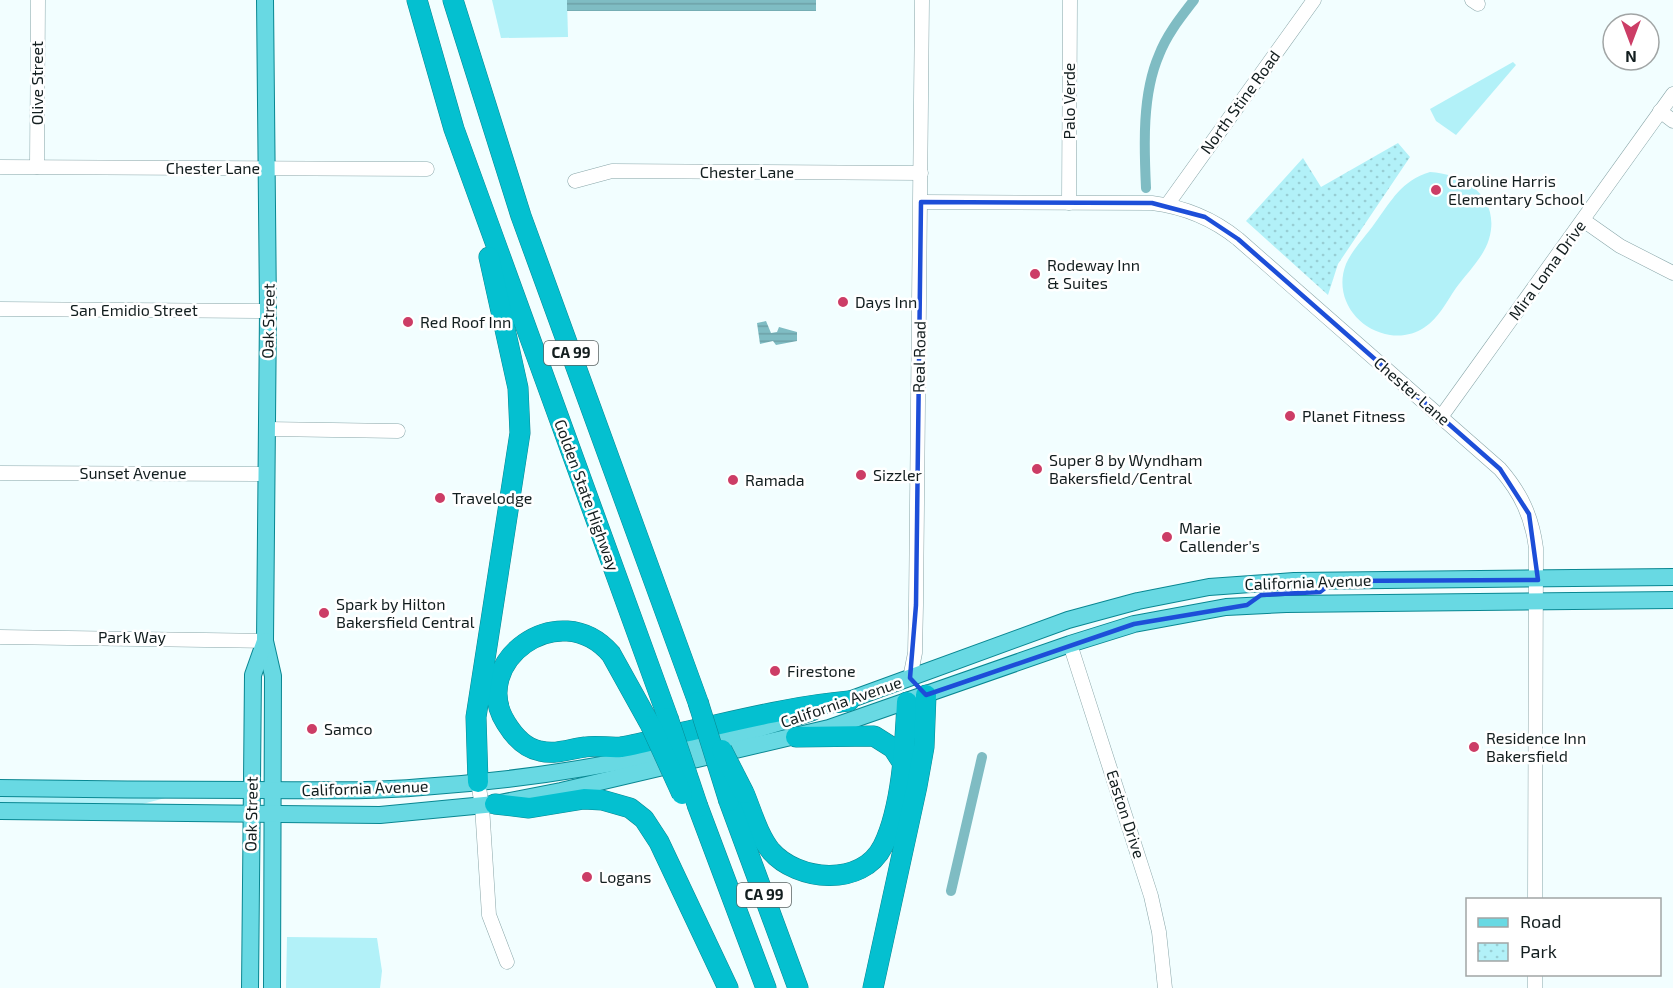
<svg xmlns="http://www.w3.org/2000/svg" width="1673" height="988" viewBox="0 0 1673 988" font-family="'Exo 2',sans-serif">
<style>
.grass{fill:#b2f1f8}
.park{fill:url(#park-dots)}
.water{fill:url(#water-rules)}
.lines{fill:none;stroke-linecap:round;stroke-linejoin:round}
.canal{stroke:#7fbcc3;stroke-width:10}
.minor-casing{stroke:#89a6a9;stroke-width:15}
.major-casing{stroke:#098792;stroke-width:18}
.highway-casing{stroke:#098792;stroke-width:21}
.minor{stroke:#fff;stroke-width:14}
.major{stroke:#68d9e3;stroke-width:16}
.highway{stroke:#04c0d0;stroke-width:20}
.highway-bridge-casing{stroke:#098792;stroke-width:21;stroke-linecap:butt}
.highway-bridge{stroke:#04c0d0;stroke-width:20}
.marked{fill:none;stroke:#1d4ed8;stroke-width:4.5;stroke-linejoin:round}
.poi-dot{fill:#cc3d66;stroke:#fff;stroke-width:2}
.labels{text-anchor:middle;stroke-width:5;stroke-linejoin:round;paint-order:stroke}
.shield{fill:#fff;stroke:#5a6262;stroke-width:1.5}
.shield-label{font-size:15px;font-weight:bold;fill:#131e1f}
.street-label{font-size:16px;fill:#131e1f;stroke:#fff}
.poi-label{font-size:16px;fill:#131e1f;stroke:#fff;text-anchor:start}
</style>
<defs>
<pattern id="park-dots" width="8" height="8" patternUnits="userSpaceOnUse" patternTransform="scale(1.5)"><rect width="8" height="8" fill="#b2f1f8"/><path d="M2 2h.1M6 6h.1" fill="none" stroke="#98ced4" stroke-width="1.8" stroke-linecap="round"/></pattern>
<pattern id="water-rules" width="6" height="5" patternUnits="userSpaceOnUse" patternTransform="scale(1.5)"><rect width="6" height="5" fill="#7fbcc3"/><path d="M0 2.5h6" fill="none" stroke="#6da1a7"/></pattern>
</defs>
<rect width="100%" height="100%" fill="#f2feff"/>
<g class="grass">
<path d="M 492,0 L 567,0 L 568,37 L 501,38 Z"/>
<path d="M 1513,62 L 1516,65 L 1456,135 L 1436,121 L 1430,109 Z"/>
<path d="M 1430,172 C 1466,174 1501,198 1489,239 C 1484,257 1466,274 1456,288 C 1447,301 1438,319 1425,327 C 1415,334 1402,337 1390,335 C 1357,330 1333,297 1346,264 C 1352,250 1366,236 1375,223 C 1392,200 1401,181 1430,172 Z"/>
<path d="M 0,795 L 165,798 L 139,805 L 0,803 Z"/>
<path d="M 287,937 L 377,938 L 382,971 L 380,988 L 286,988 Z"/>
</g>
<path class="park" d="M 1398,143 L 1410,157 L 1338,264 L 1328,295 L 1246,221 L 1303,158 L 1321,187 Z"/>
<g class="water">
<rect x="567" y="0" width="249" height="11"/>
<path d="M 766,321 L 771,333 L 777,332 L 779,327 L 797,332 L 797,341 L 776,345 L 773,341 L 760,344 L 757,323 Z"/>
</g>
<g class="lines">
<g class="canal">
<path d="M 1146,188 C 1144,146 1142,94 1159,55 C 1167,34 1181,17 1194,0"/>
<path d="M 951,891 L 982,757"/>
</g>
<defs>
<g id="minor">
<path d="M 1472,0 L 1478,4"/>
<path d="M 1660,111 L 1673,121"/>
<path d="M 0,167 L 427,169"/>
<path d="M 37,167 L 38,0"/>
<path d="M 575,181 L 612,171 L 921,173"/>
<path d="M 921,202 L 1152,203 C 1185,207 1212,218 1238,239 L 1500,469 C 1521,493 1532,517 1536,548 L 1535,900"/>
<path d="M 1069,203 L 1070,0"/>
<path d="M 1167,205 L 1314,0"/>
<path d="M 1583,220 L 1620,246 L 1673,273"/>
<path d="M 0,309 L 268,311"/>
<path d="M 1441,417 L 1673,94"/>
<path d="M 267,429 L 398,431"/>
<path d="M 0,473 L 266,474"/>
<path d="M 0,637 L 265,641"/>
<path d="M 1070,644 L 1151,896 L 1159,932 L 1165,988"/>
<path d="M 910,678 L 915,653 L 916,605 L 922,0"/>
<path d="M 478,782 L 482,806 L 489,915 L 507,962"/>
<path d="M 1535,988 L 1535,974"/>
</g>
<g id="major">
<path d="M 265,0 L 268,311 L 265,641 L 273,676 L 272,988"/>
<path d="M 838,704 L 1068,620 L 1138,601 L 1209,587 L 1294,581 L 1673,577"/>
<path d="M 0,788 C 85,789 169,790 254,790 C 310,790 366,792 422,787 C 553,778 688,753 813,712"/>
<path d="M 0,811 L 380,815 L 495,804 L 561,791 L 829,728 L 1070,644 L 1134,624 L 1226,607 L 1286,604 L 1673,600"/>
<path d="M 250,988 L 253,675 L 265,641"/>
</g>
<g id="highway">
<path d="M 417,0 L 454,129 L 668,718"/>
<path d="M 453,0 L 521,216 L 698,702"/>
<path d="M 651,726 L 611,654 C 559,594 468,663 506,723 C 514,736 524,748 540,751 C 556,755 569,749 585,747 C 597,745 609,748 621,747 C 642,744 663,737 684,732 C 739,720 793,706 849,701"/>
<path d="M 796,737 L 874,736 L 893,748 L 902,762"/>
<path d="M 478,782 L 476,717 L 520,433 L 518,388 L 489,257"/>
<path d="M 744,793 C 752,812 758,835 771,851 C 797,881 862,888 883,846 C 902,807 905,745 907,702"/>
<path d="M 729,801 L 798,988"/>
<path d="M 495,804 L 529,808 L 584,799 L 602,800 L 630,808 L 644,819 L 659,842 L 728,988"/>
<path d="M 698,807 L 766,988"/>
<path d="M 873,988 L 917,786 L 924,747 L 926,695"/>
</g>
</defs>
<use href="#minor" class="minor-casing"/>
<use href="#major" class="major-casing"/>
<use href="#highway" class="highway-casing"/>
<use href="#minor" class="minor"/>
<use href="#major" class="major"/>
<use href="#highway" class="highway"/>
<defs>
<g id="highway-bridge">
<path d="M 698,702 L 729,801"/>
<path d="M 668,718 L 698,807"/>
<path d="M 651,726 L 682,794"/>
<path d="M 722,750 L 744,793"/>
</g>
</defs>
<use href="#highway-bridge" class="highway-bridge-casing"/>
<use href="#highway-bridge" class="highway-bridge"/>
</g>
<path class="marked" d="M 921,202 L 1152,203 L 1205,217 L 1238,239 L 1500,469 L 1529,514 L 1538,580 L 1334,581 L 1320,592 L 1261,595 L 1247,605 L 1134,624 L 926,695 L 910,678 L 916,605 Z"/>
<g class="poi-dot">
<circle cx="1436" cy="190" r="6"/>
<circle cx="1035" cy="274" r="6"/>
<circle cx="843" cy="302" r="6"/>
<circle cx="408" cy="322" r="6"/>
<circle cx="1290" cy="416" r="6"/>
<circle cx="1037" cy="469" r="6"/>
<circle cx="861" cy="475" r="6"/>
<circle cx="733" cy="480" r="6"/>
<circle cx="440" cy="498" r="6"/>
<circle cx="1167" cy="537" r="6"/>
<circle cx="324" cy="613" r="6"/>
<circle cx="775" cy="671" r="6"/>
<circle cx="312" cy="729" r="6"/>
<circle cx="1474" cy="747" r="6"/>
<circle cx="587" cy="877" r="6"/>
</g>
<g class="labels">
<g class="shield">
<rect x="544" y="341" width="54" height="24" rx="4.5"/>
<rect x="737" y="883" width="54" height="24" rx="4.5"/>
</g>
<g class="shield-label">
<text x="571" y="358">CA 99</text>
<text x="764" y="900">CA 99</text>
</g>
<g class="street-label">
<text transform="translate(37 83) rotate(-90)" y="6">Olive Street</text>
<text transform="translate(1069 101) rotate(-90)" y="6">Palo Verde</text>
<text transform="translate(1240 102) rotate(-54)" y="6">North Stine Road</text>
<text x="213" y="174">Chester Lane</text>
<text x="747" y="178">Chester Lane</text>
<text transform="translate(1547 270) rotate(-54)" y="6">Mira Loma Drive</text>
<text x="134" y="316">San Emidio Street</text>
<text transform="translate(268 321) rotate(-89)" y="6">Oak Street</text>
<text transform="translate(919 357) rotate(-89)" y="6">Real Road</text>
<text transform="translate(1412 391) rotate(41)" y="6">Chester Lane</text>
<text x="133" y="479">Sunset Avenue</text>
<text transform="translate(587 495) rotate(70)" y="6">Golden State Highway</text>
<text transform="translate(1308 582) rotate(-2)" y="6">California Avenue</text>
<text x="132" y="643">Park Way</text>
<text transform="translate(841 702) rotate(-19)" y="6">California Avenue</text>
<text transform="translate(365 788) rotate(-2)" y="6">California Avenue</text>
<text transform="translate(251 814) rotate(-89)" y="6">Oak Street</text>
<text transform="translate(1126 814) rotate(72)" y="6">Easton Drive</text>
</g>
<g class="poi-label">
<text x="1448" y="187">Caroline Harris<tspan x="1448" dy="18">Elementary School</tspan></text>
<text x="1047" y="271">Rodeway Inn<tspan x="1047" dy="18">&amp; Suites</tspan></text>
<text x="855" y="308">Days Inn</text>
<text x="420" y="328">Red Roof Inn</text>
<text x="1302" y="422">Planet Fitness</text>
<text x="1049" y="466">Super 8 by Wyndham<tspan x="1049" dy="18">Bakersfield/Central</tspan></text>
<text x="873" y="481">Sizzler</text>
<text x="745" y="486">Ramada</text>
<text x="452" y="504">Travelodge</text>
<text x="1179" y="534">Marie<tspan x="1179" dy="18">Callender's</tspan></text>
<text x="336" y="610">Spark by Hilton<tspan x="336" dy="18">Bakersfield Central</tspan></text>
<text x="787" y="677">Firestone</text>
<text x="324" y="735">Samco</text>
<text x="1486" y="744">Residence Inn<tspan x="1486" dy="18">Bakersfield</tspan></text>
<text x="599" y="883">Logans</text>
</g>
</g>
<rect x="1466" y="898" width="195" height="78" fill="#ffffff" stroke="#a1a5a5" stroke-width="1.5"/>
<rect x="1478" y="918" width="30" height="9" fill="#68d9e3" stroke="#a1a5a5" stroke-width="1.5"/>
<text x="1520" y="928" font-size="18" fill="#131e1f">Road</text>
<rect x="1478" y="943" width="30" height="18" fill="url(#park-dots)" stroke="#a1a5a5" stroke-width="1.5"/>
<text x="1520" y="958" font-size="18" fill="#131e1f">Park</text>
<g transform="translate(1631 42) rotate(180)"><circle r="28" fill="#ffffff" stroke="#a1a5a5" stroke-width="1.5"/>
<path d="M0-4.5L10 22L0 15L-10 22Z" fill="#cc3d66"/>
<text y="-9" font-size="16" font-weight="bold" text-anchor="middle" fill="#131e1f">N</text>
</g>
</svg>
